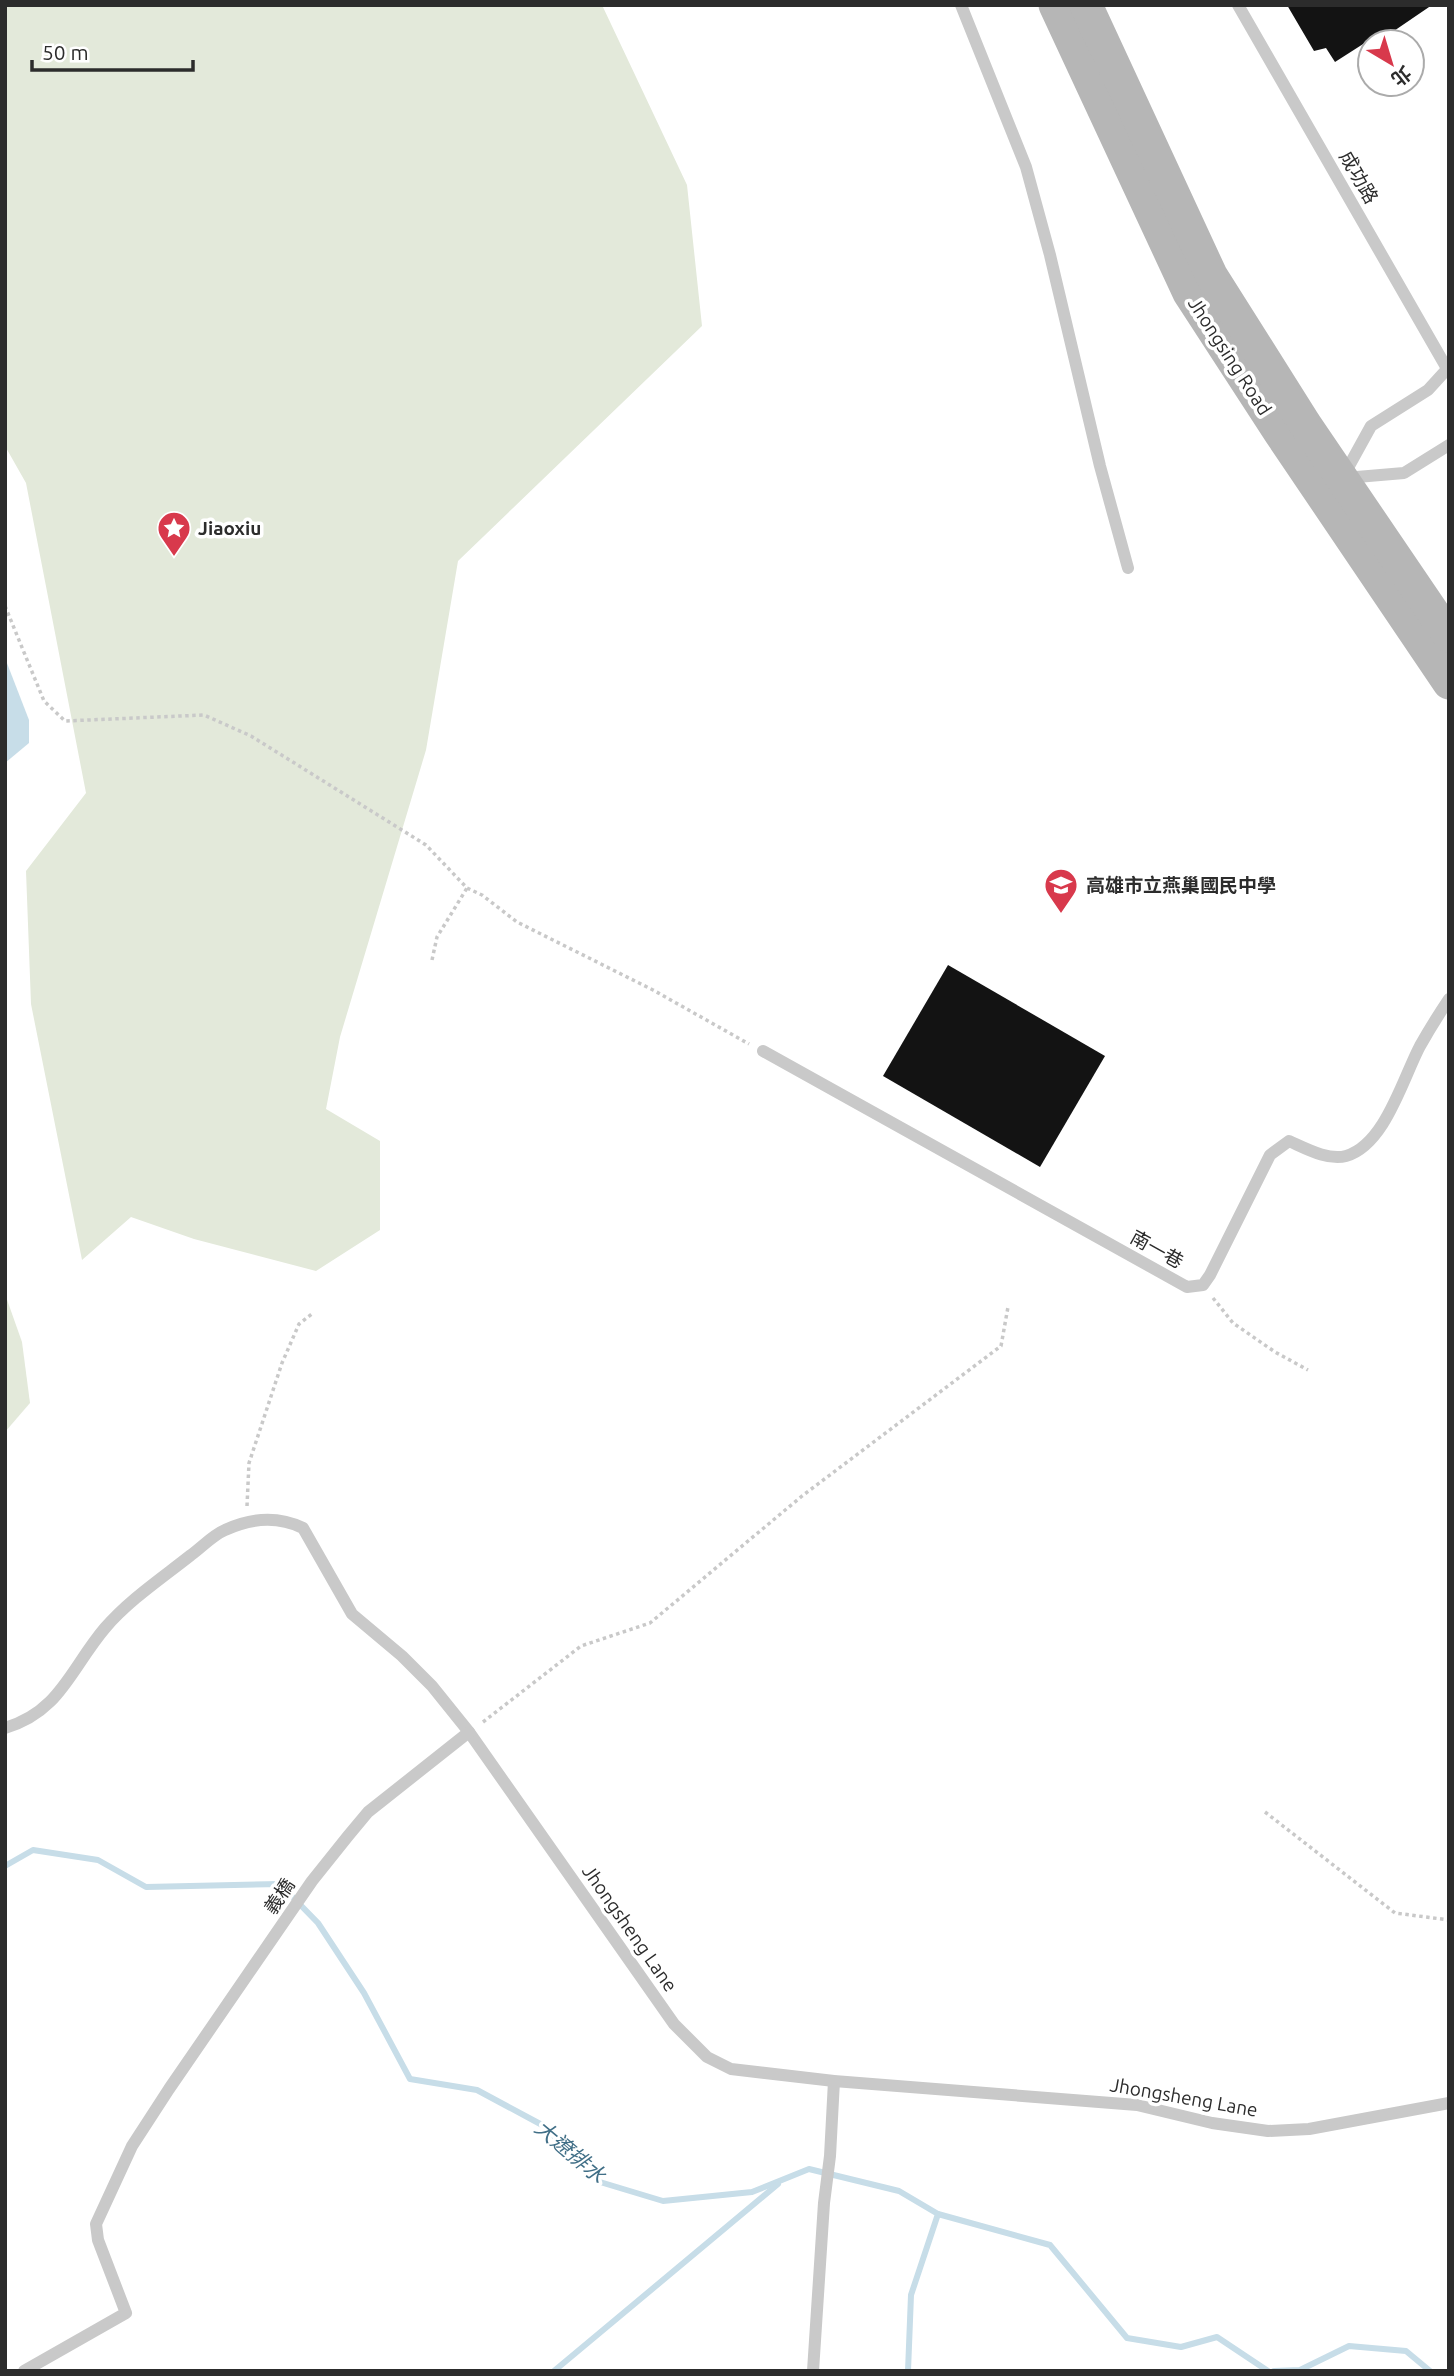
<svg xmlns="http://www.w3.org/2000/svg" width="1454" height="2376" viewBox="0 0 1454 2376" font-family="Ubuntu,'Noto Sans TC',sans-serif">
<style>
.green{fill:#e3e9da}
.water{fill:#c7dde8}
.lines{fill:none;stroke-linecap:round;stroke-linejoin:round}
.stream{stroke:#c7dde8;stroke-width:6}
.building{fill:#131313}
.path{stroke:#c9c9c9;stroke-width:3.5;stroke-dasharray:3.5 3.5;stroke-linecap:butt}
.service{stroke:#c9c9c9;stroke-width:12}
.secondary{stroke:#b6b6b6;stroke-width:33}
.labels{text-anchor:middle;stroke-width:7;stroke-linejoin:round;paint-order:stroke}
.street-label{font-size:19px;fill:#2c2c2c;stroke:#fff}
.poi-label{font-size:19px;font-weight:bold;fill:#2c2c2c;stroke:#fff;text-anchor:start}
.water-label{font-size:21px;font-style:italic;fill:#416f87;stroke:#fff}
</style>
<rect width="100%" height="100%" fill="#fff"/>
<g class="green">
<path d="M 5,5 L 602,5 L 687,185 L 702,326 L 458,561 L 426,750 L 340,1037 L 326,1109 L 380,1141 L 380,1230 L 316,1271 L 194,1239 L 131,1217 L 82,1260 L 31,1004 L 26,871 L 86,793 L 26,483 L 5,446 Z"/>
<path d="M 5,1294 L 22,1342 L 30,1403 L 5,1432 Z"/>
</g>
<path class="water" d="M 5,658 L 29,720 L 29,743 L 5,763 Z"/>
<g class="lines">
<g class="stream">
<path d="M 5,1866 L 33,1850 L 98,1860 L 146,1887 L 280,1884 L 318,1923 L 364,1993 L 410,2079 L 477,2090 L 544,2126 L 600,2182 L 663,2201 L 752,2192 L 809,2169 L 899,2191 L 938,2214 L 1050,2245 L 1127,2338 L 1181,2347 L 1217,2337 L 1268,2371"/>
<path d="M 554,2371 L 778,2184"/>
<path d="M 908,2371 L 911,2295 L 938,2214"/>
<path d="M 1274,2371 L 1300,2370 L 1349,2346 L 1406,2351 L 1430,2371"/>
</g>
</g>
<g class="building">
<path d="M 1287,5 L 1432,5 L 1388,35 L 1385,30 L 1335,62 L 1326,48 L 1314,51 Z"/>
<path d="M 948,965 L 1105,1056 L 1040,1167 L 883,1076 Z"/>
</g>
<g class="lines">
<g class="path">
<path d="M 5,606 L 44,701 L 65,721 L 204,715 L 251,736 L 426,845 L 467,888 L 482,895 L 517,922 L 653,990 L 749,1044"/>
<path d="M 432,960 L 437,937 L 467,888"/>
<path d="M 1213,1298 L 1233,1323 L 1275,1352 L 1308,1370"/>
<path d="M 247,1506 L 249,1463 L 282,1363 L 299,1324 L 313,1313"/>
<path d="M 483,1722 L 581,1646 L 650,1623 L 802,1496 L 1001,1346 L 1008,1307"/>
<path d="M 1265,1812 L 1395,1913 L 1449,1920"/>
</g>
<g class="service">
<path d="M 961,5 L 1026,167 L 1050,255 L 1100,466 L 1128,568"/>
<path d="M 1238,5 L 1449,372"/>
<path d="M 1344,475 L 1371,426 L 1428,390 L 1449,367"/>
<path d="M 1345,478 L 1404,473 L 1449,445"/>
<path d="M 763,1051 L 1187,1287 L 1203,1285 L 1210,1275 L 1270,1155 L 1289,1141 C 1305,1148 1328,1161 1346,1156 C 1385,1145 1403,1078 1420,1046 C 1429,1030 1439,1014 1449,999"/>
<path d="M 5,1728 C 60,1712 71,1668 105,1628 C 129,1600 162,1578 191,1555 C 202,1547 213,1535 225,1530 C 251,1518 278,1516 303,1528 L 352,1614 L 402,1656 L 432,1686 L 469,1732 L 674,2024 L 707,2057 L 731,2069 L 834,2081 L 1137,2105 L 1212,2123 L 1268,2131 L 1309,2129 L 1449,2103"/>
<path d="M 24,2371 L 126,2313 L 98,2240 L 96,2224 L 132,2146 L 169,2089 L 312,1881 L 348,1836 L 368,1812 L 469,1732"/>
<path d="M 813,2371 L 824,2203 L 830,2156 L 834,2081"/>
</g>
<g class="secondary">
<path d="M 1055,5 L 1189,293 L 1280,433 L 1449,683"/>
<path d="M 1086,5 L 1211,275 L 1305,424 L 1449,636"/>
</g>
</g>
<defs>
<symbol id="sight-pin" viewBox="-11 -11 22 30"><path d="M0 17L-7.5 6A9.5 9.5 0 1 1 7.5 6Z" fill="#d8394c" stroke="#fff"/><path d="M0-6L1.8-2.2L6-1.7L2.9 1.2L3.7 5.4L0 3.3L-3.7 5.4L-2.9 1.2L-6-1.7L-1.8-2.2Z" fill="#fff"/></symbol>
<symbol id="school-pin" viewBox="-11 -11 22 30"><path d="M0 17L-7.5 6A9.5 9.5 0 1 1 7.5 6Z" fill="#d8394c" stroke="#fff"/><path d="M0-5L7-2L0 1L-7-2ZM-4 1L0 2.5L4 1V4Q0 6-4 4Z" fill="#fff"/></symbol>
</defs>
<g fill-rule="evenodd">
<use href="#sight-pin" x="155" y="509" width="38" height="52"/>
<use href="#school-pin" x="1042" y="866" width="38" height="52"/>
</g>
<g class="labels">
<g class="street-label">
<text transform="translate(1359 177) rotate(60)" y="7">成功路</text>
<text transform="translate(1230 356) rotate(57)" y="7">Jhongsing Road</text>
<text transform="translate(1157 1249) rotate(29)" y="7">南一巷</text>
<text transform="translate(279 1896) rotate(-56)" y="7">義橋</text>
<text transform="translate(630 1928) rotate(55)" y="7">Jhongsheng Lane</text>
<text transform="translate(1184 2097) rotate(10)" y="7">Jhongsheng Lane</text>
</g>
<g class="poi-label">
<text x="198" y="535">Jiaoxiu</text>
<text x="1086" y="892">高雄市立燕巢國民中學</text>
</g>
<g class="water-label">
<text transform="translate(570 2152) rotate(40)" y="7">大遼排水</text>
</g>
</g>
<rect width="1454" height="2376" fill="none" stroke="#2c2c2c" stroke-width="14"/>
<g transform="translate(1391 63) rotate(142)"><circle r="33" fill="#ffffff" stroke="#ababab" stroke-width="2"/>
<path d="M0-5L12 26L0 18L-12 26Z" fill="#d8394c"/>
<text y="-10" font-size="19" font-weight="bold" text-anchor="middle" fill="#2c2c2c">北</text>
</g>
<path d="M32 60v10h161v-10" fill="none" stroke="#2c2c2c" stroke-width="3.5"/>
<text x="42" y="60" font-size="21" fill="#2c2c2c" stroke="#ffffff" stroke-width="5" paint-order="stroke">50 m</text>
</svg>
